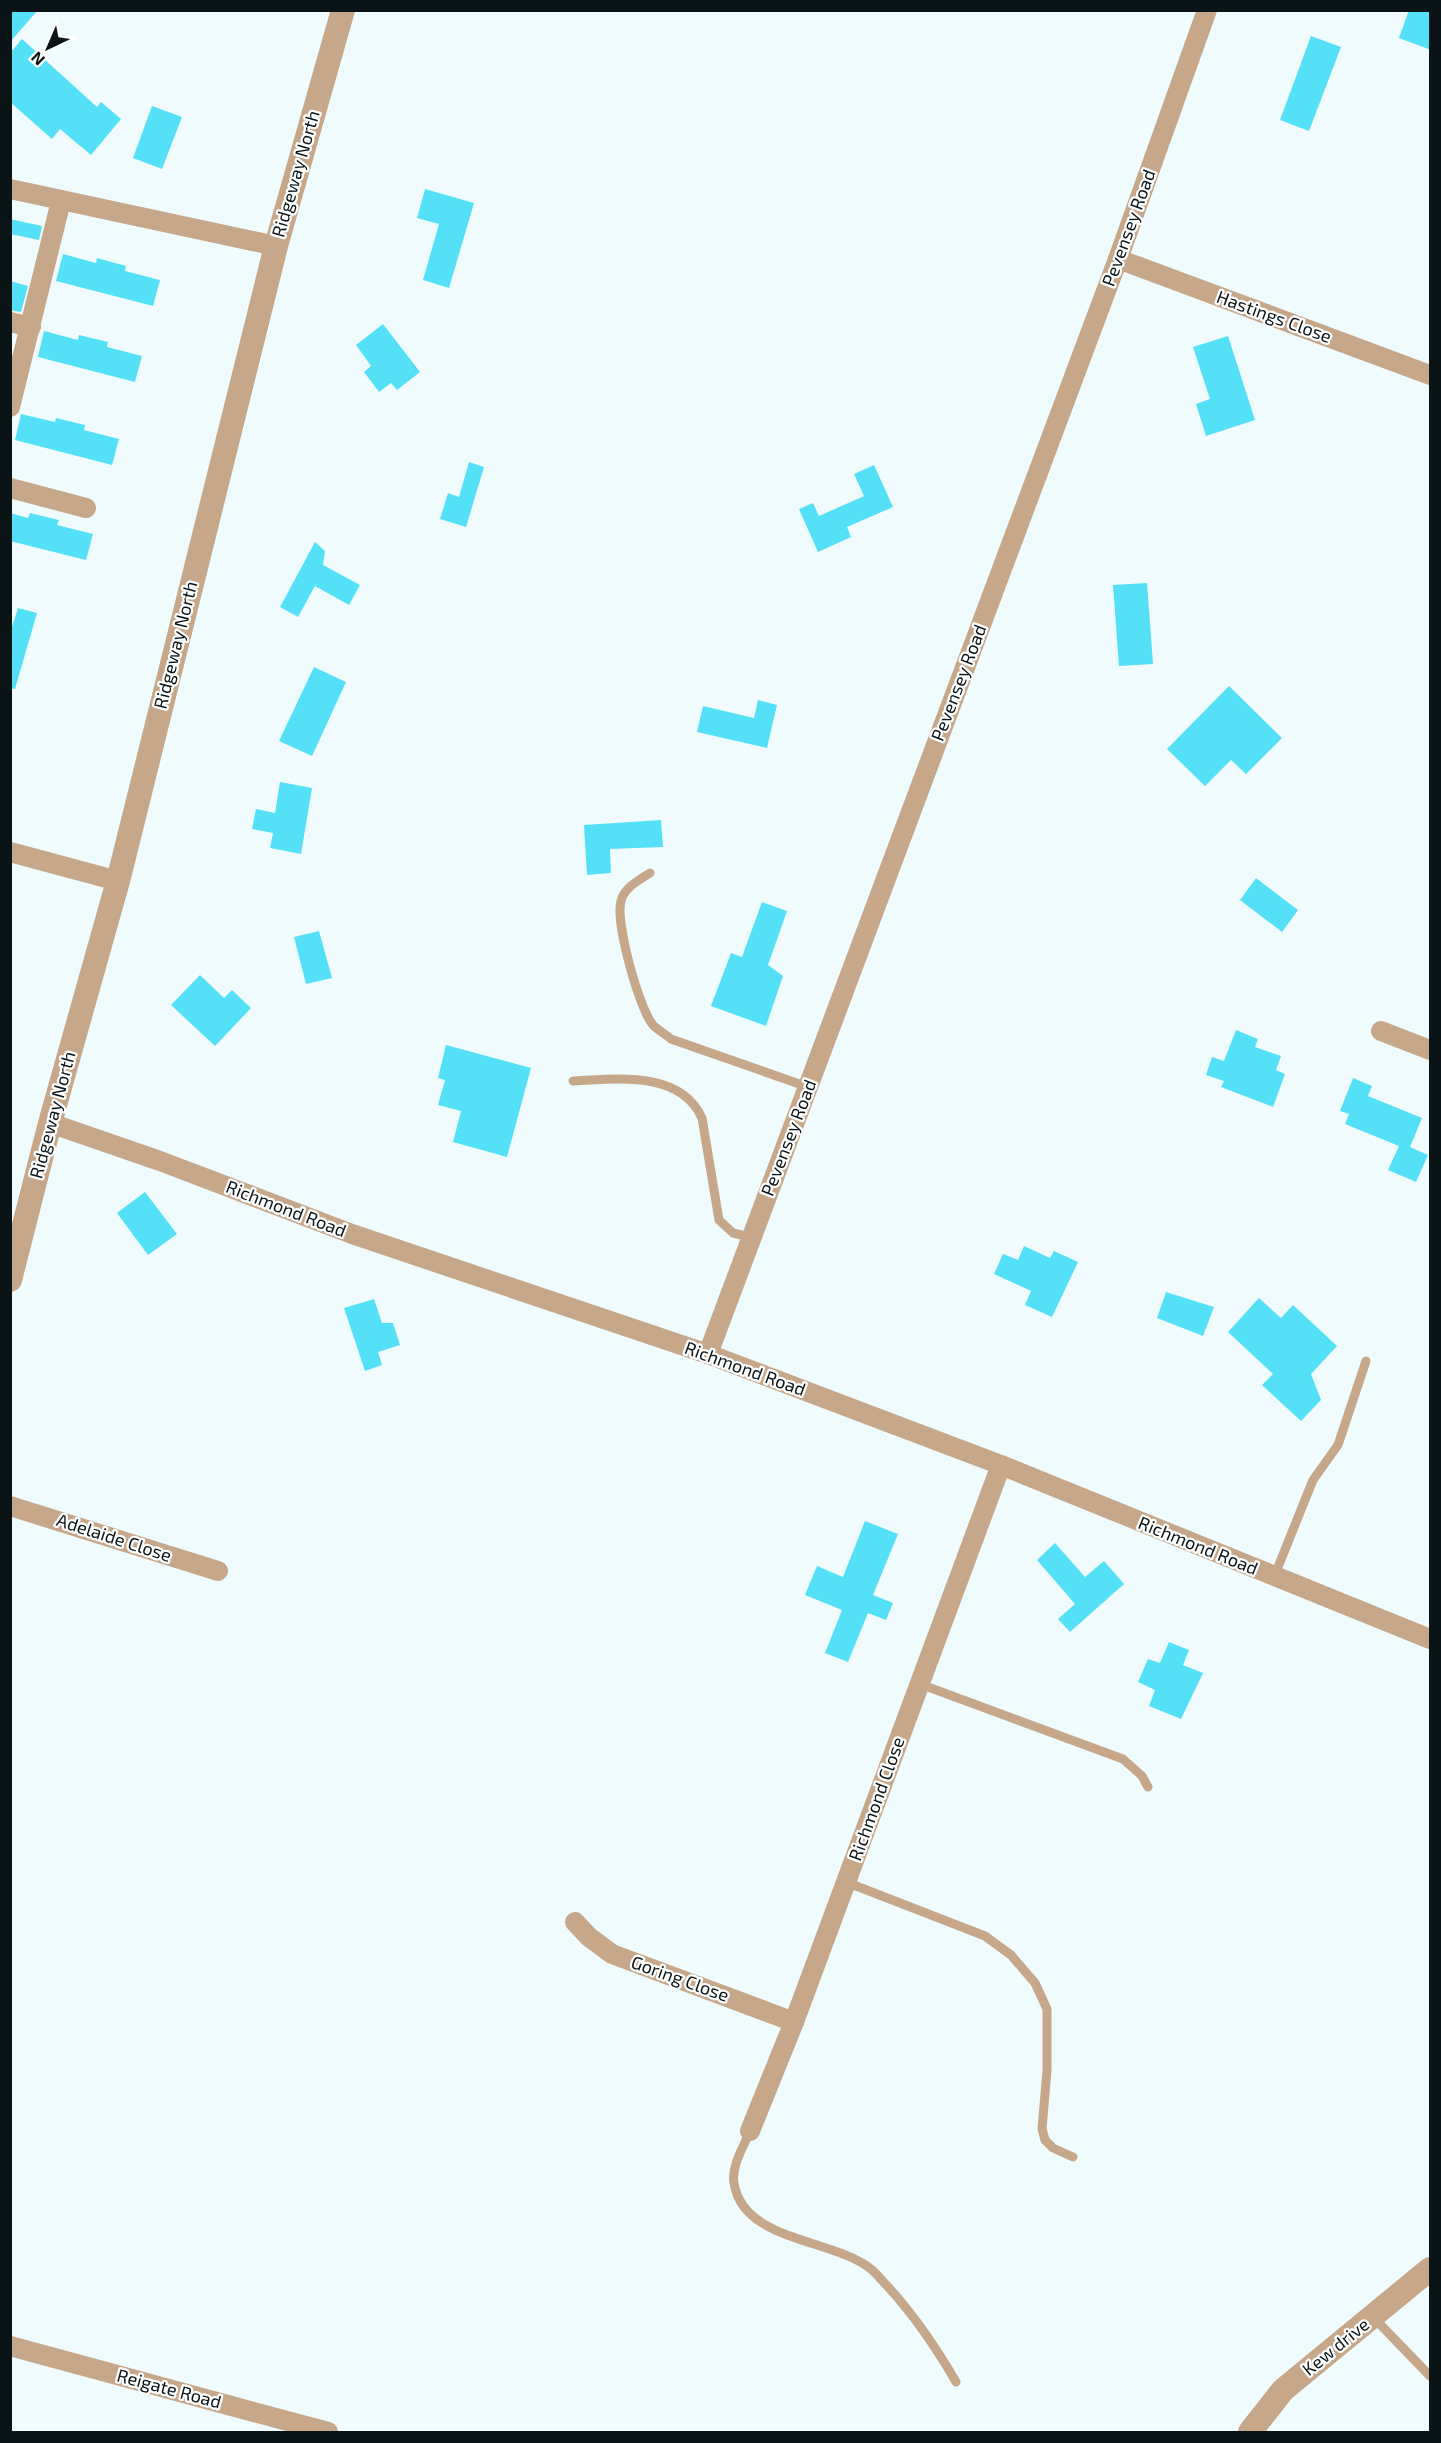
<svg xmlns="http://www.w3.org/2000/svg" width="1441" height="2443" viewBox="0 0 1441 2443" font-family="'Exo 2',sans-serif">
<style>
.building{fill:#54e1f7}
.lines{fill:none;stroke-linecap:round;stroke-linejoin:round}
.service{stroke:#c6a789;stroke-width:9}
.minor{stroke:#c6a789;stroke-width:20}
.tertiary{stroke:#c6a789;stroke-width:24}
.labels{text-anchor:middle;stroke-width:4.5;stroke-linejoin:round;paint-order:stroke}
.street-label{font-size:18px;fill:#0a1416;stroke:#fff}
</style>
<rect width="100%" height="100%" fill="#f0fbfd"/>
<g class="building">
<path d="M 10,10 L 38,10 L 10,42 Z"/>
<path d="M 1409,10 L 1431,10 L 1431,50 L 1399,38 Z"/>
<path d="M 1311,36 L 1341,47 L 1309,131 L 1280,120 Z"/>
<path d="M 22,39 L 97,107 L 101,102 L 121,119 L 91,155 L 60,129 L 52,139 L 10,102 L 10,53 Z"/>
<path d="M 152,106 L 182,117 L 162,169 L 133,158 Z"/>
<path d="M 425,189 L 474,203 L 449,288 L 423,280 L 439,224 L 417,218 Z"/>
<path d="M 10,219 L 42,226 L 39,240 L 10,234 Z"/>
<path d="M 63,254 L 96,263 L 97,258 L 126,266 L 125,271 L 160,280 L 153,306 L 56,281 Z"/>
<path d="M 10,281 L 28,286 L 21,312 L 10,310 Z"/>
<path d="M 383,324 L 420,372 L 397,390 L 391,383 L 379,392 L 364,372 L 371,366 L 356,345 Z"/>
<path d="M 44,331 L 78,340 L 79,335 L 108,342 L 107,347 L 142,356 L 135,382 L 38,357 Z"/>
<path d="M 1228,336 L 1255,420 L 1206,436 L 1196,404 L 1210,399 L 1193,347 Z"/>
<path d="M 21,414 L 55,422 L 56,418 L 85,425 L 84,430 L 119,439 L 112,465 L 15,440 Z"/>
<path d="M 469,462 L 484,467 L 466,527 L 440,519 L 448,493 L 459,497 Z"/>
<path d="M 874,465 L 893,507 L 847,527 L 851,537 L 818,552 L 799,509 L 813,503 L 819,516 L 864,496 L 854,474 Z"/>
<path d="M 10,513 L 28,518 L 30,513 L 59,520 L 57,525 L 93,534 L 86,560 L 10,541 Z"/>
<path d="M 315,542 L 325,551 L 323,565 L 360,585 L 349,605 L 315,586 L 298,617 L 280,607 Z"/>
<path d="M 1147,583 L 1153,664 L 1119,666 L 1113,585 Z"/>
<path d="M 18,608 L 37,613 L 15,689 L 10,688 L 10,633 Z"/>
<path d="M 314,667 L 346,682 L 312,756 L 279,741 Z"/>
<path d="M 1229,686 L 1282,738 L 1246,774 L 1231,760 L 1205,786 L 1167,749 Z"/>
<path d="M 758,700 L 777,705 L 767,748 L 697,732 L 703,706 L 754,718 Z"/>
<path d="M 280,782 L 312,788 L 301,854 L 270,848 L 273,833 L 252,829 L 256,809 L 275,813 Z"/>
<path d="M 661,820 L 663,847 L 610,849 L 611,873 L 587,875 L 584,825 Z"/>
<path d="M 1256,878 L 1298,910 L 1282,932 L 1240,900 Z"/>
<path d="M 762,902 L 787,911 L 768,965 L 783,976 L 766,1026 L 711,1006 L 731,953 L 742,957 Z"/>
<path d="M 319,931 L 332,978 L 306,984 L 294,937 Z"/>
<path d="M 200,975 L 224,998 L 232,990 L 251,1008 L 215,1046 L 171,1005 Z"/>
<path d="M 1236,1030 L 1258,1039 L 1255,1047 L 1281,1056 L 1276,1070 L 1285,1074 L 1273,1107 L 1221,1087 L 1224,1081 L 1206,1075 L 1212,1057 L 1224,1061 Z"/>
<path d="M 446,1045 L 531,1068 L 507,1157 L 453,1142 L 461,1111 L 438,1105 L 445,1080 L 438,1078 Z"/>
<path d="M 1353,1078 L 1372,1086 L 1368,1096 L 1422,1118 L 1410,1147 L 1428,1155 L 1416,1182 L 1388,1170 L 1399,1146 L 1345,1124 L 1349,1114 L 1340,1111 Z"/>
<path d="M 145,1192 L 177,1234 L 148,1255 L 117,1213 Z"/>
<path d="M 1024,1246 L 1050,1258 L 1054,1251 L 1078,1262 L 1052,1317 L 1025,1305 L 1031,1291 L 994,1274 L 1003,1254 L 1018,1260 Z"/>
<path d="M 1166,1292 L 1214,1307 L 1203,1336 L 1157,1318 Z"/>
<path d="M 1259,1298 L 1281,1318 L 1293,1305 L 1337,1346 L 1311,1374 L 1321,1400 L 1301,1421 L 1262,1385 L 1273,1374 L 1228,1332 Z"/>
<path d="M 374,1299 L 382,1323 L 393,1323 L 400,1345 L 378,1352 L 382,1365 L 365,1371 L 344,1308 Z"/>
<path d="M 865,1521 L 898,1534 L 873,1595 L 893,1603 L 886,1620 L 868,1613 L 848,1662 L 825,1653 L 842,1610 L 805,1595 L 817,1566 L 843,1577 Z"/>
<path d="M 1055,1543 L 1085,1577 L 1104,1561 L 1124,1584 L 1070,1632 L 1058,1619 L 1075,1604 L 1037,1560 Z"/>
<path d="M 1169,1642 L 1189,1650 L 1183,1665 L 1203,1673 L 1181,1719 L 1149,1706 L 1155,1690 L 1138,1682 L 1148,1659 L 1160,1663 Z"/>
</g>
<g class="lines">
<g class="service">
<path d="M 650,873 C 639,880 624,888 621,901 C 615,921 639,1009 653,1025 C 658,1030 665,1034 671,1039 L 808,1087"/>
<path d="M 573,1081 C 616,1079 680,1070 702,1118 L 719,1220 L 733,1233 L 750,1237"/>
<path d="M 1274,1577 L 1313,1480 L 1338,1445 L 1366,1361"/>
<path d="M 920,1684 L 1123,1759 L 1142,1776 L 1148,1787"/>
<path d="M 846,1882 L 985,1936 L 1011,1955 L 1035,1983 L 1047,2009 L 1047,2070 L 1042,2129 L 1045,2140 L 1053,2148 L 1073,2157"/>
<path d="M 750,2131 C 744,2146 731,2166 734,2183 C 743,2242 832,2238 871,2269 C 878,2275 884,2283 890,2289 C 916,2318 937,2349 956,2382"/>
<path d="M 1374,2318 L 1430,2376"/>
</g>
<g class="minor">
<path d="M 10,189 L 276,246"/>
<path d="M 1118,259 L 1430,375"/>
<path d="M 10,322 L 31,327"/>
<path d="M 10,407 L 61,201"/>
<path d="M 10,488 L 86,508"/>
<path d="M 10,852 L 118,881"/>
<path d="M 1381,1031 L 1430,1050"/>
<path d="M 50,1123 L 160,1161 L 352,1234 L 708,1354 L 1001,1465 L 1430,1639"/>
<path d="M 708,1354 L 1118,259 L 1207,10"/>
<path d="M 10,1506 L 218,1571"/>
<path d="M 575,1922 L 589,1937 L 612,1954 L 794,2022"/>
<path d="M 750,2131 L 794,2022 L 1001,1465"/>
<path d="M 10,2346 L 328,2432"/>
</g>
<g class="tertiary">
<path d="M 10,1280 L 50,1123 L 118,881 L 276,246 L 343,10"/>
<path d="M 1250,2432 L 1283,2390 L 1430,2269"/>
</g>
</g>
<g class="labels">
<g class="street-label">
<text transform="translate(296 174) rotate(-74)" y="6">Ridgeway North</text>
<text transform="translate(1129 228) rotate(-70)" y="6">Pevensey Road</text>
<text transform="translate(1274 317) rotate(20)" y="6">Hastings Close</text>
<text transform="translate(176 645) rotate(-76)" y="6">Ridgeway North</text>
<text transform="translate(959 683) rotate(-69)" y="6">Pevensey Road</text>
<text transform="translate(53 1115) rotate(-75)" y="6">Ridgeway North</text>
<text transform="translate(789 1138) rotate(-69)" y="6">Pevensey Road</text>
<text transform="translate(286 1209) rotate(21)" y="6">Richmond Road</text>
<text transform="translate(745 1369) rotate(20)" y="6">Richmond Road</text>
<text transform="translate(114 1538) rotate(18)" y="6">Adelaide Close</text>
<text transform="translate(1198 1546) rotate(22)" y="6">Richmond Road</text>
<text transform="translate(877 1799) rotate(-70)" y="6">Richmond Close</text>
<text transform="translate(680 1979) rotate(20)" y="6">Goring Close</text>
<text transform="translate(1336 2347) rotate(-39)" y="6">Kew drive</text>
<text transform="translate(169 2389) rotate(15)" y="6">Reigate Road</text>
</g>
</g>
<rect width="1441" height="2443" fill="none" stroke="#0a1416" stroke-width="24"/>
<g transform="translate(48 48) rotate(224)" stroke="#ffffff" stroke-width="4.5" paint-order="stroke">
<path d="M0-4.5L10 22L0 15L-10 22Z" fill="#0a1416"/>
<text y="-9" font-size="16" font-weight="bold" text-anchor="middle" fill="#0a1416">N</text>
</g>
</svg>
